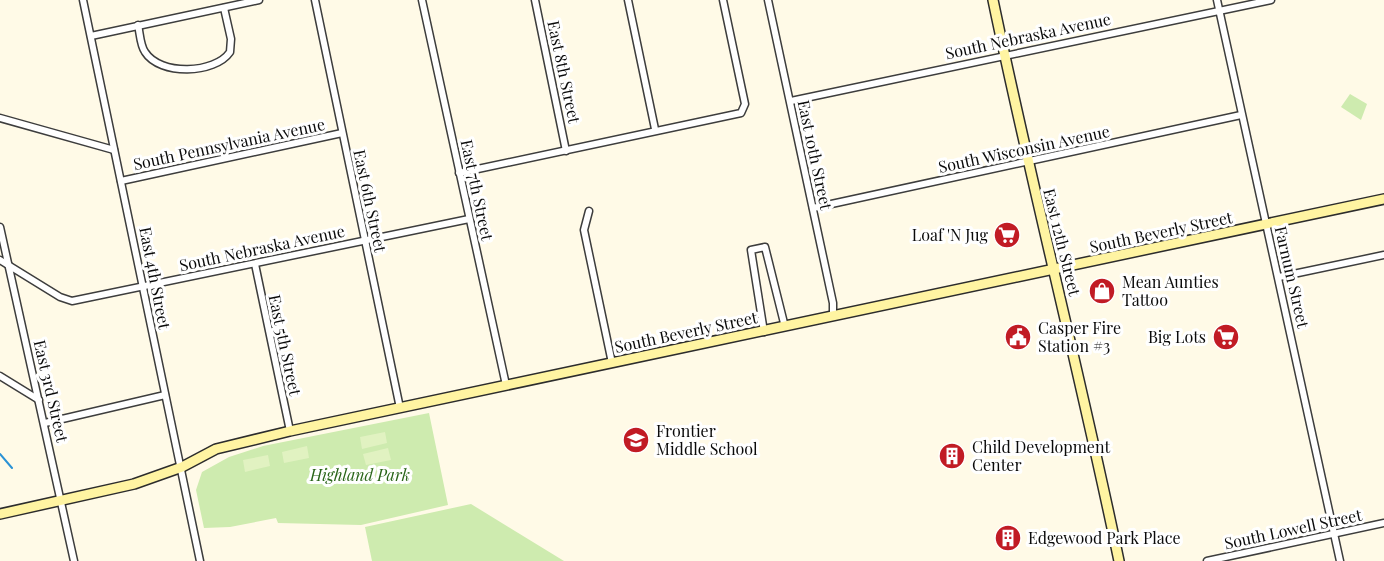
<svg xmlns="http://www.w3.org/2000/svg" width="1384" height="561" viewBox="0 0 1384 561" font-family="'Playfair Display',serif">
<style>
.green{fill:#ceebaf}
.pitch{fill:#e1f2c1}
.lines{fill:none;stroke-linecap:round;stroke-linejoin:round}
.stream{stroke:#2b92d5;stroke-width:2}
.street-casing{stroke:#3d3d3d;stroke-width:9}
.secondary-casing{stroke:#2c2c2c;stroke-width:12}
.street{stroke:#fff;stroke-width:6}
.secondary{stroke:#fff4a2;stroke-width:9}
.labels{text-anchor:middle;stroke-width:6;stroke-linejoin:round;paint-order:stroke}
.street-label{font-size:16px;fill:#0a0a0a;stroke:#fff}
.poi-label{font-size:16px;fill:#0a0a0a;stroke:#fff;text-anchor:start}
.park-label{font-size:16px;font-style:italic;fill:#286418;stroke:#fff}
</style>
<rect width="100%" height="100%" fill="#fffae7"/>
<g class="green">
<path d="M 1350,94 L 1367,104 L 1361,120 L 1341,107 Z"/>
<path d="M 429,413 L 448,505 L 361,525 L 278,523 L 276,518 L 230,527 L 204,528 L 196,490 L 202,472 L 229,457 L 263,446 Z"/>
<path d="M 471,504 L 564,561 L 372,561 L 365,527 Z"/>
</g>
<g class="pitch">
<path d="M 385,432 L 387,443 L 362,449 L 360,437 Z"/>
<path d="M 307,446 L 309,458 L 284,463 L 282,452 Z"/>
<path d="M 388,448 L 391,460 L 366,465 L 363,454 Z"/>
<path d="M 268,455 L 270,466 L 245,472 L 243,460 Z"/>
</g>
<g class="lines">
<path class="stream" d="M 0,454 L 12,468"/>
<defs>
<g id="street">
<path d="M 83,0 L 200,561"/>
<path d="M 315,0 L 400,408"/>
<path d="M 422,0 L 506,385"/>
<path d="M 535,0 L 566,151"/>
<path d="M 628,0 L 655,129"/>
<path d="M 768,0 L 833,303 L 833,316"/>
<path d="M 1217,0 L 1340,561"/>
<path d="M 138,25 C 140,33 140,45 145,52 C 160,76 215,74 230,52 L 231,39 L 224,8"/>
<path d="M 91,36 L 259,0"/>
<path d="M 791,101 L 1271,0"/>
<path d="M 0,118 L 114,150"/>
<path d="M 459,173 L 741,113 L 745,104 L 723,0"/>
<path d="M 121,181 L 342,133"/>
<path d="M 813,208 L 1241,115"/>
<path d="M 589,211 L 584,230 L 612,363"/>
<path d="M 0,227 L 74,561"/>
<path d="M 0,260 L 60,297 L 72,301 L 469,219"/>
<path d="M 255,264 L 290,431"/>
<path d="M 1279,277 L 1384,255"/>
<path d="M 764,332 L 751,250 L 765,247 L 785,327"/>
<path d="M 0,376 L 39,400"/>
<path d="M 45,423 L 165,395"/>
<path d="M 1207,561 L 1384,523"/>
</g>
<g id="secondary">
<path d="M 993,0 C 1032,188 1080,373 1119,561"/>
<path d="M 0,514 L 134,484 L 182,467 L 216,449 L 290,431 L 1384,199"/>
</g>
</defs>
<use href="#street" class="street-casing"/>
<use href="#secondary" class="secondary-casing"/>
<use href="#street" class="street"/>
<use href="#secondary" class="secondary"/>
</g>
<defs>
<symbol id="supermarket-disc" viewBox="-11 -11 22 22"><circle r="9.5" fill="#c11b24" stroke="#fff"/><path d="M-6-5.5h2.5l.6 2H6L4.5 2H-2.5L-4.4-4H-6ZM-1.5 3.2a1.3 1.3 0 1 0 .1 0ZM3 3.2a1.3 1.3 0 1 0 .1 0Z" fill="#fff"/></symbol>
<symbol id="shop-disc" viewBox="-11 -11 22 22"><circle r="9.5" fill="#c11b24" stroke="#fff"/><path d="M-5-2.5h2.3a2.7 3.5 0 0 1 5.4 0H5L5.5 6h-11ZM-1.5-2.5h3a1.5 2.3 0 0 0-3 0Z" fill="#fff"/></symbol>
<symbol id="civic-disc" viewBox="-11 -11 22 22"><circle r="9.5" fill="#c11b24" stroke="#fff"/><path d="M-.6-6.5H3V-4.5H.6V-3L4-1V1h2V6H-6V1h2V-1L-.6-3ZM-1.2 2.5V6h2.4V2.5Z" fill="#fff"/></symbol>
<symbol id="school-disc" viewBox="-11 -11 22 22"><circle r="9.5" fill="#c11b24" stroke="#fff"/><path d="M0-5L7-2L0 1L-7-2ZM-4 1L0 2.5L4 1V4Q0 6-4 4Z" fill="#fff"/></symbol>
<symbol id="building-disc" viewBox="-11 -11 22 22"><circle r="9.5" fill="#c11b24" stroke="#fff"/><path d="M-4-6H4V6H1V3H-1V6H-4ZM-2.5-4.3h1.7v1.8h-1.7ZM.8-4.3h1.7v1.8H.8ZM-2.5-1h1.7V.8h-1.7ZM.8-1h1.7V.8H.8Z" fill="#fff"/></symbol>
</defs>
<g fill-rule="evenodd">
<use href="#supermarket-disc" x="992" y="220" width="30" height="30"/>
<use href="#shop-disc" x="1087" y="276" width="30" height="30"/>
<use href="#civic-disc" x="1003" y="322" width="30" height="30"/>
<use href="#supermarket-disc" x="1211" y="322" width="30" height="30"/>
<use href="#school-disc" x="621" y="425" width="30" height="30"/>
<use href="#building-disc" x="937" y="441" width="30" height="30"/>
<use href="#building-disc" x="993" y="523" width="30" height="30"/>
</g>
<g class="labels">
<g class="street-label">
<text transform="translate(1028 36) rotate(-12)" y="6">South Nebraska Avenue</text>
<text transform="translate(564 72) rotate(78)" y="6">East 8th Street</text>
<text transform="translate(229 144) rotate(-12)" y="6">South Pennsylvania Avenue</text>
<text transform="translate(1024 149) rotate(-12)" y="6">South Wisconsin Avenue</text>
<text transform="translate(815 155) rotate(78)" y="6">East 10th Street</text>
<text transform="translate(477 190) rotate(78)" y="6">East 7th Street</text>
<text transform="translate(370 201) rotate(78)" y="6">East 6th Street</text>
<text transform="translate(1161 232) rotate(-12)" y="6">South Beverly Street</text>
<text transform="translate(1062 242) rotate(76)" y="6">East 12th Street</text>
<text transform="translate(262 248) rotate(-12)" y="6">South Nebraska Avenue</text>
<text transform="translate(1292 277) rotate(77)" y="6">Farnum Street</text>
<text transform="translate(155 278) rotate(79)" y="6">East 4th Street</text>
<text transform="translate(686 332) rotate(-12)" y="6">South Beverly Street</text>
<text transform="translate(285 345) rotate(78)" y="6">East 5th Street</text>
<text transform="translate(51 391) rotate(77)" y="6">East 3rd Street</text>
<text transform="translate(1293 529) rotate(-12)" y="6">South Lowell Street</text>
</g>
<g class="poi-label">
<text x="988" y="241" text-anchor="end">Loaf 'N Jug</text>
<text x="1122" y="288">Mean Aunties<tspan x="1122" dy="18">Tattoo</tspan></text>
<text x="1038" y="334">Casper Fire<tspan x="1038" dy="18">Station #3</tspan></text>
<text x="1206" y="343" text-anchor="end">Big Lots</text>
<text x="656" y="437">Frontier<tspan x="656" dy="18">Middle School</tspan></text>
<text x="972" y="453">Child Development<tspan x="972" dy="18">Center</tspan></text>
<text x="1028" y="544">Edgewood Park Place</text>
</g>
<g class="park-label">
<text x="360" y="481">Highland Park</text>
</g>
</g>
</svg>
